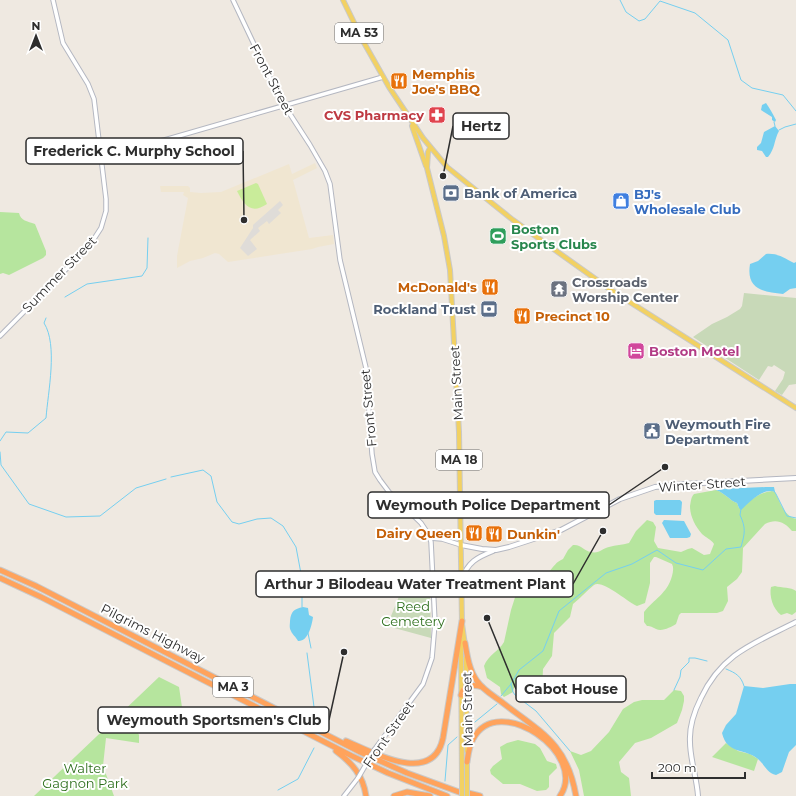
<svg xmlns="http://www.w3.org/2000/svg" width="796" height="796" viewBox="0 0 796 796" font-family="Montserrat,sans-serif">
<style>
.education{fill:#f0e6d1}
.green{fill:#b6e59e}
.cemetery{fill:#c8d9b8}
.pitch{fill:#c9ec9a}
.plaza{fill:#dfdcd8}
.water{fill:#75cff0}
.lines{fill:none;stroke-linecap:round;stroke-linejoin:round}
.stream{stroke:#75cff0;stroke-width:1}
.tertiary-casing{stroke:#b4b7c1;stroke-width:5.5}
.secondary-casing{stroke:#b4b7c1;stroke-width:6}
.primary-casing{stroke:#c9c9c9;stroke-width:6}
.motorway-casing{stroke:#c9c9c9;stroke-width:7}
.tertiary{stroke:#fff;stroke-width:3.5}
.secondary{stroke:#fff;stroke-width:4}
.primary{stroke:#f2d163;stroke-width:4}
.motorway{stroke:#ffa35c;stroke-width:5}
.tertiary-bridge-casing{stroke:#b4b7c1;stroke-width:5.5;stroke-linecap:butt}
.primary-bridge-casing{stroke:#c9c9c9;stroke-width:6;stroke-linecap:butt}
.tertiary-bridge{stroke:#fff;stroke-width:3.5}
.primary-bridge{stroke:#f2d163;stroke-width:4}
.labels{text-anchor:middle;stroke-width:4;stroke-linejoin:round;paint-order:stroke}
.shield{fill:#fff;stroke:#6d6d6d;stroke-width:1}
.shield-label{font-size:12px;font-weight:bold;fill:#2e2e2e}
.food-label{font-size:13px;font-weight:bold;fill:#c56008;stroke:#fff;text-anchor:start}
.street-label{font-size:13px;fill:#2e2e2e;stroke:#fff}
.health-label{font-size:13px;font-weight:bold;fill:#be3a42;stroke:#fff;text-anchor:end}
.service-label{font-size:13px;font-weight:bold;fill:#4e5e75;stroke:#fff;text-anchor:start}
.shop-label{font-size:13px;font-weight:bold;fill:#366cbe;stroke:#fff;text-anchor:start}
.leisure-label{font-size:13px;font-weight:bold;fill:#27864d;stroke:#fff;text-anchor:start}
.worship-label{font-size:13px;font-weight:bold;fill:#5b616d;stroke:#fff;text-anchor:start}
.hotel-label{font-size:13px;font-weight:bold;fill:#b23c85;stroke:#fff;text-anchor:start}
.park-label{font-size:13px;fill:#2c6e1b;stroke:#fff}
.leader{fill:none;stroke:#2e2e2e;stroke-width:1.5}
.callout-dot{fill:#2e2e2e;stroke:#fff;stroke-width:1.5}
.callout{fill:#fff;stroke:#2e2e2e;stroke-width:1.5}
.callout-label{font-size:14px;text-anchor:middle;font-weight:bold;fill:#2e2e2e}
</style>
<rect width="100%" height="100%" fill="#efe9e1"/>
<path class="education" d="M 315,163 L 317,168 L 293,180 L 309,238 L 333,235 L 334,244 L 318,247 L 312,249 L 228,262 L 219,254 L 215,253 L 203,258 L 190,261 L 177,268 L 177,256 L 188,198 L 183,195 L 184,192 L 161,192 L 160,186 L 188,186 L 190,188 L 190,192 L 201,193 L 221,192 L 289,164 L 292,174 Z"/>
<g class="green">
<path d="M 0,212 L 19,213 C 21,221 27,221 35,224 L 46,251 L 46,255 L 43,258 L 9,275 L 3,273 L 0,274 Z"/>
<path d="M 716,490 C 725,493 729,500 737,503 L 739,508 C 744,507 745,504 750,501 C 756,496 763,492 772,491 L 775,492 C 780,502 783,515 796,519 L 796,531 L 792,531 C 785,522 776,518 765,524 L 743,548 L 742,572 L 737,579 L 727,587 L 728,601 L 723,611 L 717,613 L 681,613 L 679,615 L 676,624 C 671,627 662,632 656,629 C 652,627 651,626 647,626 L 644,622 L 644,612 C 654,599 667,594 672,576 C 673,572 674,568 672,564 L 656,557 L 654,557 L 650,563 L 650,583 L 645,603 L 637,606 C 629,603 602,579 594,585 C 586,591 581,598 573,604 L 570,617 L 554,633 L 552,656 L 543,669 L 542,691 C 533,692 532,683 523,680 C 517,681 514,686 513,692 L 504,697 L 501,694 L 500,687 L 487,678 L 484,666 C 488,655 499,651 504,642 L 511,610 L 518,588 L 535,584 C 538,573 543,578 549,572 C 554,566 556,562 563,559 L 568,550 L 573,545 C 581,544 584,551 591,552 C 599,554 603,548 609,547 C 616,545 622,545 629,543 L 636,531 L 647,520 L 653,522 L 656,527 L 654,541 L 658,548 L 681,552 L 688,549 L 692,548 L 704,555 L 710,554 L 714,544 C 711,539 706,538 702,534 C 695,526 690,516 690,506 C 691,501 691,497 694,494 Z"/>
<path d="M 775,586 C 782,588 791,587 796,591 L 796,612 L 792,615 L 787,613 L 781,615 C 773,609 769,596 771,587 Z"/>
<path d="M 159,677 L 179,687 L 183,714 L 132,713 L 135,727 L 139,735 L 139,743 L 106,738 L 103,766 L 114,796 L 34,796 Z"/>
<path d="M 674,690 L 681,691 L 684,696 L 684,701 L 682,710 L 677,723 L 651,738 L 635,743 L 619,762 L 621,772 L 629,778 L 631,796 L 584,796 L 579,770 L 570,751 L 581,755 L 591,751 L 609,732 L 623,709 L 634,702 L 642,700 L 664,700 Z"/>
<path d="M 518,740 L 535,744 L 540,748 L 547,761 L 556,764 L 557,768 L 549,776 L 549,787 L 546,790 L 537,791 L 520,784 L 503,784 L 491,774 L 490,770 L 493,766 L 502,759 L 500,747 L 507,743 Z"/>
<path d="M 726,743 L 738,751 L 750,754 L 758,759 L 754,771 L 712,757 Z"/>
</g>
<g class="cemetery">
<path d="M 744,293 L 796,298 L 796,384 L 789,385 L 782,395 L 775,391 L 783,379 L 785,372 L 774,365 L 772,367 L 768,366 L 759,380 L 693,337 L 712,324 L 727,317 L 740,309 L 742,306 Z"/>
<path d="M 402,589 L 430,591 L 431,638 L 387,626 Z"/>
</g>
<path class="pitch" d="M 256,183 L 258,184 L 267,204 C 251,215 244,205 237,191 Z"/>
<path class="plaza" d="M 280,201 L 283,205 L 278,210 L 281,213 L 269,224 L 267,221 L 258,228 L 260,231 L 250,240 L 257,249 L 248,256 L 240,248 L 253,228 L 253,225 Z"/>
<g class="water">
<path d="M 766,103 C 770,109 773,114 776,120 L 775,122 L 772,120 L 772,117 L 761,110 L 762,105 Z"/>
<path d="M 775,126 L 779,131 C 774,140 775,149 768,157 L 766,157 L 762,151 L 757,150 L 757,147 L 761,143 L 764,132 Z"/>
<path d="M 766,254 C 778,253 784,258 794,263 L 796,262 L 796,288 L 790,289 L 783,294 C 762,292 746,289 750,264 L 758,261 Z"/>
<path d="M 766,487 L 774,487 L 775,492 C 763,487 749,503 741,510 L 739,508 L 737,503 C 729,500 725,493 716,490 L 720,489 Z"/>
<path d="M 656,500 L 680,500 L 682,502 L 681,515 L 656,515 L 654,513 L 654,501 Z"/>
<path d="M 664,520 L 684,521 L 691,534 L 690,537 L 687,538 L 670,538 L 662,523 Z"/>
<path d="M 303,607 L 308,608 L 309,615 L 313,617 C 312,625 308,642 298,641 C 296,637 292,634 291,631 C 289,628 290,624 290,621 C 291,611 294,609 303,607 Z"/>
<path d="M 790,684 L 796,684 L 796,745 L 789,752 L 782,772 L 776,775 C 767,773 765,765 758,759 C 746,748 727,755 722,733 L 726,725 L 736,714 L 744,686 L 763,688 Z"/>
</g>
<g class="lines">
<g class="stream">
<path d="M 620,0 L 626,12 L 639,21 L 645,19 L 660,1 L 695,13 L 728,40 L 741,80 L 752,88 L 783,95 L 796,111"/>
<path d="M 774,122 L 775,126"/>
<path d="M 779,130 L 785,127 L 796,124"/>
<path d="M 65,297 L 87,284 L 142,276 L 147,268 L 148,238"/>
<path d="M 0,441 L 6,432 L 28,433 L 46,418 C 48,392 58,345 44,323 L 46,318"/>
<path d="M 0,452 L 1,465 L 29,504 L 66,517 L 100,516 L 136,488 L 166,479"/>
<path d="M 171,477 L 203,470 L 211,476 L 217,502 L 232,522 L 239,524 L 257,519 L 271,518 L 283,526 L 296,547 L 302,579 L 302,607"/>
<path d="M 774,491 L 776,494 L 787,516 L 796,518"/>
<path d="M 308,633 L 311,648"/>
<path d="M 307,653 L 314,707 L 320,715"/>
<path d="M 726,669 C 736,673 741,676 744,686"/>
<path d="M 511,684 L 513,692 L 515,695 L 536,711 L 570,751"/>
<path d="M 674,690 L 680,677 L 681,670 L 689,662 L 689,658 L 695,658 L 707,661"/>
<path d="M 501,696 L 511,684 L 519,670 L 543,651 L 559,611 L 606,573 L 632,564 L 657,550 L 676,563 L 703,570 L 726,549 L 741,547 C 745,533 746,528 740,515 L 741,509"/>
<path d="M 475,722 L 497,704"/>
<path d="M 445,781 L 448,745 L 457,737"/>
<path d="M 278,790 L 298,779 L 314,748"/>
</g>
<defs>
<g id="tertiary">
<path d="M 233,0 L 279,97 L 310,145 L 325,171 L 330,184 L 340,260 L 366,368 L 372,454 L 375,472 L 380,480 L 389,492 L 421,523 L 429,535 L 431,542 L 435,623 L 432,658 L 423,684 L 375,749"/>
<path d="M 101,157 L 168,139 L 383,77"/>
<path d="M 0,336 L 90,245 L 101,228 L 106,211 L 106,199 L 94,99 L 88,84 L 63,43 L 53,0"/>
<path d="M 430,538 L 442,539 L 461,545"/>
<path d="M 344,796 L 358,778"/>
</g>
<g id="secondary">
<path d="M 461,545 L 482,549 L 496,550 L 509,547 L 561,530 L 620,499 L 655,487 L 684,484 L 796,478"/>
<path d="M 462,580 C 467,562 478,557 493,551"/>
<path d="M 698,796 C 697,778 690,760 690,742 C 689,726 694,712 701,698 C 722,653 755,643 796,622"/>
</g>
<g id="primary">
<path d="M 343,0 L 363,41 L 389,87 L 423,138 L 447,167 L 513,220 L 611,290 L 796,408"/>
<path d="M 412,126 L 426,166"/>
<path d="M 430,148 L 428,152 L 427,168 L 444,236 L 450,270 L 459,432 L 462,624"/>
<path d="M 462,624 L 465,645"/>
<path d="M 461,641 L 462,784"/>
<path d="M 466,658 L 467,751"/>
<path d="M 467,786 L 467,760"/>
</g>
<g id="motorway">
<path d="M 0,570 L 36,586 L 360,752 L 407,773 L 470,796"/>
<path d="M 0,578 L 41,597 L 352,756 L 388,773 L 447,796"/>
<path d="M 465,643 C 467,655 469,670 477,681 C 483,690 494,696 503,703 C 542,733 567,744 576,796"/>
<path d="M 461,695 C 464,685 473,684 482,687"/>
<path d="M 346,741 C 374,753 433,786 443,738 L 462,621"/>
<path d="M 336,751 C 352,763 363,775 366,796"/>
<path d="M 467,762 C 468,755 469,746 473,739 C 498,691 589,754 560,796"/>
<path d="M 468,793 L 480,796"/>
<path d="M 394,796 L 407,792 L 430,796"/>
</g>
</defs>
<use href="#tertiary" class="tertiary-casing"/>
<use href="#secondary" class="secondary-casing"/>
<use href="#primary" class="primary-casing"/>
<use href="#motorway" class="motorway-casing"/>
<use href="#tertiary" class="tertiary"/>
<use href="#secondary" class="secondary"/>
<use href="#primary" class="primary"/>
<use href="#motorway" class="motorway"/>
<defs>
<path id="tertiary-bridge" d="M 358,778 L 375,749"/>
<g id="primary-bridge">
<path d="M 462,784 L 462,796"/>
<path d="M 467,786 L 467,796"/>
</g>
</defs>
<use href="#tertiary-bridge" class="tertiary-bridge-casing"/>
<use href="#primary-bridge" class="primary-bridge-casing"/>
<use href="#tertiary-bridge" class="tertiary-bridge"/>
<use href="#primary-bridge" class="primary-bridge"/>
</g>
<defs>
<symbol id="restaurant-square" viewBox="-11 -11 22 22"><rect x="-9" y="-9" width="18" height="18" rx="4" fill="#e8710a" stroke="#fff"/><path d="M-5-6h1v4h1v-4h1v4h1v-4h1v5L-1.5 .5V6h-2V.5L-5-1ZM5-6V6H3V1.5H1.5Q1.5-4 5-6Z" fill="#fff"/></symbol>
<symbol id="pharmacy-square" viewBox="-11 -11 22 22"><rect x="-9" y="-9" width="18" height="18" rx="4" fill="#e0444e" stroke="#fff"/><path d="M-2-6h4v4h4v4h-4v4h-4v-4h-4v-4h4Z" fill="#fff"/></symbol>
<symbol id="bank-square" viewBox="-11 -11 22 22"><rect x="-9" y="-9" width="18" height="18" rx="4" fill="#5c6f8a" stroke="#fff"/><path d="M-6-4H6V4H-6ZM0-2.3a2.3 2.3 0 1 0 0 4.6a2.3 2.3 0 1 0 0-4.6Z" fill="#fff"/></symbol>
<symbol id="shop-square" viewBox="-11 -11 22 22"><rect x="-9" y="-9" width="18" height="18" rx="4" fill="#3f7fe0" stroke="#fff"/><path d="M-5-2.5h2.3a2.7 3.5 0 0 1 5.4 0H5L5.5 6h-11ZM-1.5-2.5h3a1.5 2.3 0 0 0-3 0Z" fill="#fff"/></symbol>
<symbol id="stadium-square" viewBox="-11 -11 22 22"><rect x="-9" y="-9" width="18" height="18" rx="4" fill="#2e9e5b" stroke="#fff"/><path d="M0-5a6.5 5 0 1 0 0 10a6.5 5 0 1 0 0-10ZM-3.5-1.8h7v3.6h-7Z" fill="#fff"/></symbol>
<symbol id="temple-square" viewBox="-11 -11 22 22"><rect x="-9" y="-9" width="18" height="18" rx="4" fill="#6b7280" stroke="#fff"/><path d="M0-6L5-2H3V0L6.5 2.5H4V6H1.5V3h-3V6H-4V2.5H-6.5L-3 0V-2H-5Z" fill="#fff"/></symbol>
<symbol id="hotel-square" viewBox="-11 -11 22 22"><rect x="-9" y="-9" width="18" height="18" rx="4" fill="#d1479c" stroke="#fff"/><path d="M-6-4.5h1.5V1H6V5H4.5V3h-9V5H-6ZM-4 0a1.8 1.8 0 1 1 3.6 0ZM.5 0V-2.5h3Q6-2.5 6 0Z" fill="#fff"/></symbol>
<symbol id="civic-square" viewBox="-11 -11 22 22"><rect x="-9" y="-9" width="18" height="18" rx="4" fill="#5c6f8a" stroke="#fff"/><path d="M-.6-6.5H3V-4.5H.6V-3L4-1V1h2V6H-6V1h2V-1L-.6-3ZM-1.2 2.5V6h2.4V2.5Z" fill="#fff"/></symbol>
</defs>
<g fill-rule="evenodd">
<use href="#restaurant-square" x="389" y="71" width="20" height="20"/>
<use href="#pharmacy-square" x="427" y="105" width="20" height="20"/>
<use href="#bank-square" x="441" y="183" width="20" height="20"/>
<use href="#shop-square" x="611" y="191" width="20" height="20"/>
<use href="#stadium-square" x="488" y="226" width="20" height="20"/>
<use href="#restaurant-square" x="480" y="277" width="20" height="20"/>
<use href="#temple-square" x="549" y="279" width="20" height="20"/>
<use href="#bank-square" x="479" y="299" width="20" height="20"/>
<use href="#restaurant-square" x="512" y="306" width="20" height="20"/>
<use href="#hotel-square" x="626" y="341" width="20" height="20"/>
<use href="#civic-square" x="642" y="421" width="20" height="20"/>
<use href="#restaurant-square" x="464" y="523" width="20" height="20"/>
<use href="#restaurant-square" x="484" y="524" width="20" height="20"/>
</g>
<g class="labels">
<g class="shield">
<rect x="335" y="23" width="48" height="20" rx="3"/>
<rect x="436" y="450" width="46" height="20" rx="3"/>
<rect x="213" y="677" width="40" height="20" rx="3"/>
</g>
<g class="shield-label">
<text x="359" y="37">MA 53</text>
<text x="459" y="464">MA 18</text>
<text x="233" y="691">MA 3</text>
</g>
<g class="food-label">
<text x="412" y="79">Memphis<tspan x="412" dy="15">Joe's BBQ</tspan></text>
<text x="477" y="292" text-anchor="end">McDonald's</text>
<text x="535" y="321">Precinct 10</text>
<text x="461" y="538" text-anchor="end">Dairy Queen</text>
<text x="507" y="539">Dunkin'</text>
</g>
<g class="street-label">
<text transform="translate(272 79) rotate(62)" y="5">Front Street</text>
<text transform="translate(59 274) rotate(-46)" y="5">Summer Street</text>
<text transform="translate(456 383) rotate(-93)" y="5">Main Street</text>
<text transform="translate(368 408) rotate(-95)" y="5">Front Street</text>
<text transform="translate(702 484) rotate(-4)" y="5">Winter Street</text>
<text transform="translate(153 633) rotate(27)" y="5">Pilgrims Highway</text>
<text transform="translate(467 709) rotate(-91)" y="5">Main Street</text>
<text transform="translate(388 734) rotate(-55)" y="5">Front Street</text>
</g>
<g class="health-label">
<text x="424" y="120">CVS Pharmacy</text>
</g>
<g class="service-label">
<text x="464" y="198">Bank of America</text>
<text x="476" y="314" text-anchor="end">Rockland Trust</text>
<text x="665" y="429">Weymouth Fire<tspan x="665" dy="15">Department</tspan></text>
</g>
<g class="shop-label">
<text x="634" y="199">BJ's<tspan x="634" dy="15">Wholesale Club</tspan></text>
</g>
<g class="leisure-label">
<text x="511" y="234">Boston<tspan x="511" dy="15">Sports Clubs</tspan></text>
</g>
<g class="worship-label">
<text x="572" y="287">Crossroads<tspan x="572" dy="15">Worship Center</tspan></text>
</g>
<g class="hotel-label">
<text x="649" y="356">Boston Motel</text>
</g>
<g class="park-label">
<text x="413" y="611">Reed<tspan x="413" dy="15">Cemetery</tspan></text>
<text x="85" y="773">Walter<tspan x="85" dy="15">Gagnon Park</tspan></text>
</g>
</g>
<path class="leader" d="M443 176L453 126M244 220L243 151M665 467L609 505M603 531L573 584M487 618L516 689M344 652L329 720"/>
<g class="callout-dot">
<circle cx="443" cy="176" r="4"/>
<circle cx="244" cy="220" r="4"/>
<circle cx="665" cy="467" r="4"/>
<circle cx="603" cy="531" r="4"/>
<circle cx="487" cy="618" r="4"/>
<circle cx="344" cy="652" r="4"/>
</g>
<g class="callout">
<rect x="453" y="113" width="56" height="26" rx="4"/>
<rect x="26" y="138" width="217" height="26" rx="4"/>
<rect x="368" y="492" width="241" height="26" rx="4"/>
<rect x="256" y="571" width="317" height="26" rx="4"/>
<rect x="516" y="676" width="110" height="26" rx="4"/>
<rect x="98" y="707" width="231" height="26" rx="4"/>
</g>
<g class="callout-label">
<text x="481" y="131">Hertz</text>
<text x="134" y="156">Frederick C. Murphy School</text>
<text x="488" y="510">Weymouth Police Department</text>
<text x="415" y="589">Arthur J Bilodeau Water Treatment Plant</text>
<text x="571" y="694">Cabot House</text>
<text x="214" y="725">Weymouth Sportsmen's Club</text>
</g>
<g transform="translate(36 36)" stroke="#ffffff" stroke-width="3" paint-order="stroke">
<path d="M0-3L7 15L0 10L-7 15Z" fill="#2e2e2e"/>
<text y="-6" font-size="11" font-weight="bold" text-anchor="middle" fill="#2e2e2e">N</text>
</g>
<path d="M652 772v6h93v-6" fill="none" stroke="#2e2e2e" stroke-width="2"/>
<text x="658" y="772" font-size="12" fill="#2e2e2e" stroke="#ffffff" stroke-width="3" paint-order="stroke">200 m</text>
</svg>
